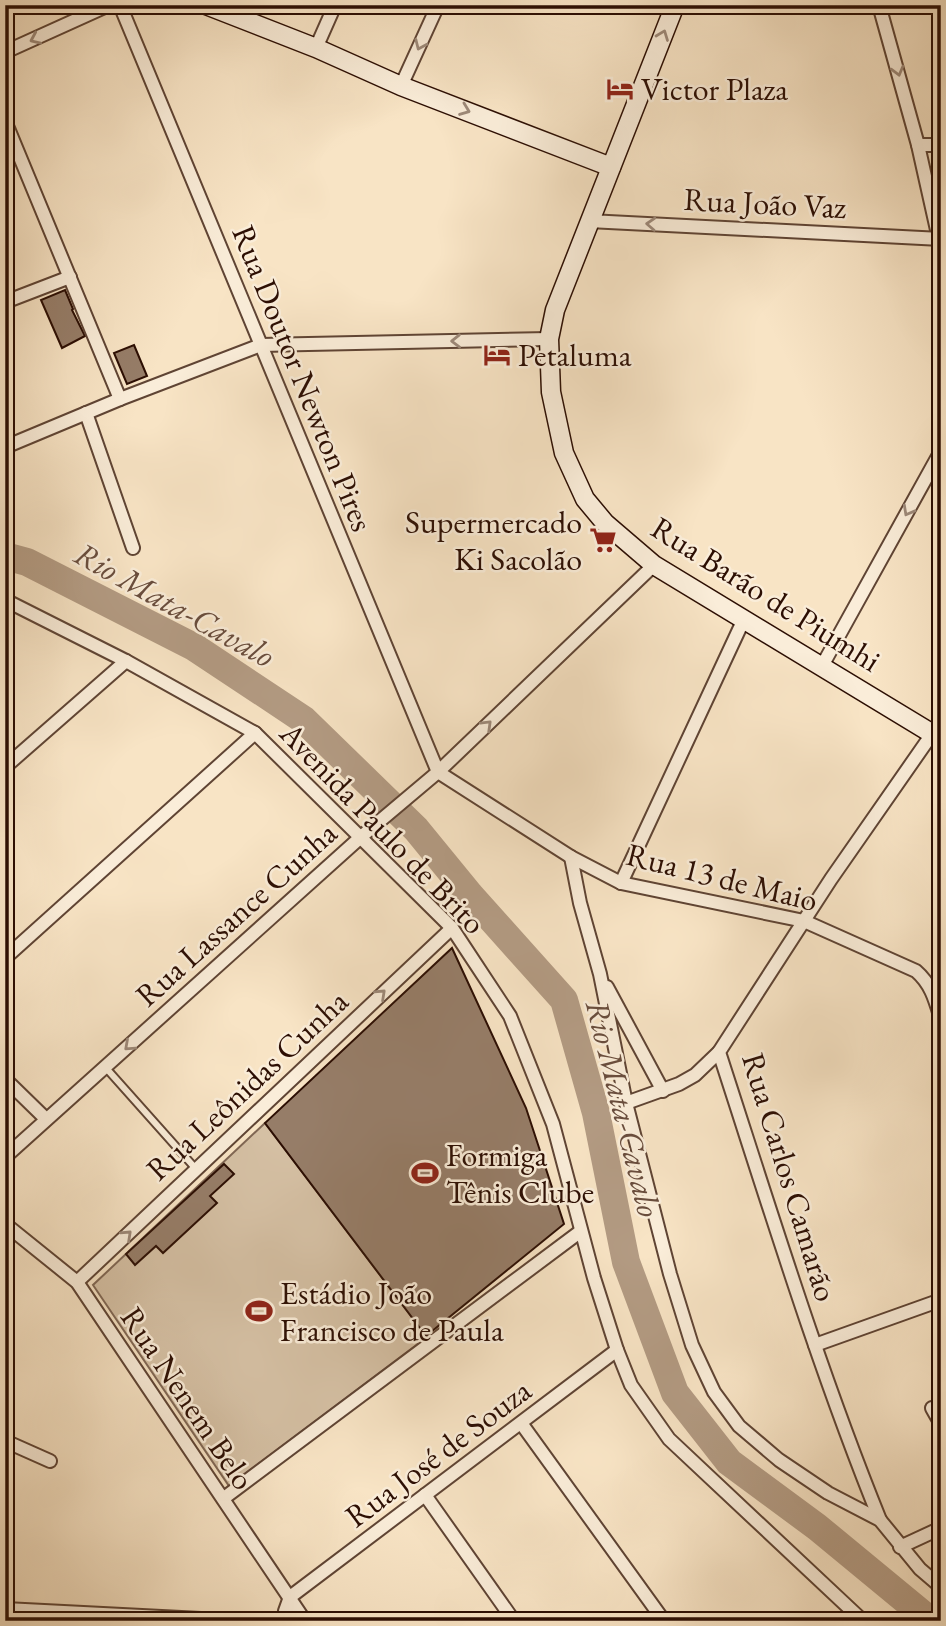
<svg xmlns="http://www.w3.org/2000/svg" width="946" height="1626" viewBox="0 0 946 1626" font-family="'EB Garamond',serif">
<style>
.green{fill:#d5c0a4;stroke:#806754;stroke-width:2}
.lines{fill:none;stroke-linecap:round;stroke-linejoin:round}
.river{stroke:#b39b83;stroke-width:28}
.building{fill:#967d68;stroke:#2c0e03;stroke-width:2}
.lane-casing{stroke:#5f4434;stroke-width:10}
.street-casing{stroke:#5f4434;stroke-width:16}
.secondary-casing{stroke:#2c0e03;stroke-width:21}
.lane{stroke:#faedd9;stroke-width:6}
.street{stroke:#faedd9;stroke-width:12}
.secondary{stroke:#faedd9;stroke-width:18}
.oneway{stroke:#9d8979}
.labels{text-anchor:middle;stroke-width:5;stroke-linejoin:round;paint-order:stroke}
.poi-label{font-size:32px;fill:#2c0e03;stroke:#faedd9;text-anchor:start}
.street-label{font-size:32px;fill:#2c0e03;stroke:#faedd9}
.water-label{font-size:33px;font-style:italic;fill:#694d3d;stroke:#faedd9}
</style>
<rect width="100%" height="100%" fill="#f8e4c5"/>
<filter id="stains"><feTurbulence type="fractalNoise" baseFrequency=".00286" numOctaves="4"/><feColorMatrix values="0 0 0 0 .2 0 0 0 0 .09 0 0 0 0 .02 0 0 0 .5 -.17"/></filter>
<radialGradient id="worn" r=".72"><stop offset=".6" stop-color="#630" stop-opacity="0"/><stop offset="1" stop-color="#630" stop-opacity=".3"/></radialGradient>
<path class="green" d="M 265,1123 L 427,1337 L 229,1486 L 93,1285 Z"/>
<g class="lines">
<path class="river" d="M 5,556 L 27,562 L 194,647 L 304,720 L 416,829 L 470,895 L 564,1000 L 596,1113 L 626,1262 L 675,1393 L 729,1462 L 817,1527 L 931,1621"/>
</g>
<g class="building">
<path d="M 65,290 L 73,309 L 72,310 L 85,336 L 62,348 L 41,300 Z"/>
<path d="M 134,345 L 147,376 L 127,384 L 114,353 Z"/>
<path d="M 452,948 L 526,1108 L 564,1224 L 426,1336 L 265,1123 Z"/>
<path d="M 224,1164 L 234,1174 L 210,1196 L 217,1203 L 163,1253 L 156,1246 L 135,1265 L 126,1254 Z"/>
</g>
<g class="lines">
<defs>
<path id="lane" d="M 106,1068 L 196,1169"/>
<g id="street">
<path d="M 120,5 L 438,772"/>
<path d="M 879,5 L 918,145 L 939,239 L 941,299"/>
<path d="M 316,48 L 335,5"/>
<path d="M 5,52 L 109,5"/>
<path d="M 401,86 L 438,5"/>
<path d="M 5,121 L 120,399"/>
<path d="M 918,145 L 941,145"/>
<path d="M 589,221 L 941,239"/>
<path d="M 5,302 L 70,277"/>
<path d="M 86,413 L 133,548"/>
<path d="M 5,447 L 120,399 L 261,345 L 549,339"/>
<path d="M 5,600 L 126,661 L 255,733 L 452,928 L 510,1016 L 553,1124 L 594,1278 L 617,1350 L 631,1385 L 669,1439 L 863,1621"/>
<path d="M 822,666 L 941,451"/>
<path d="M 5,767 L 126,661"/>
<path d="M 438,772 L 571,857 L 621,883 L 804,921 L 916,971 C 931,984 935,999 941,1019"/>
<path d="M 571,857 L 580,903 L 600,974 L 626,1103 L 670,1274 L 692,1345 L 714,1392 L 739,1426 L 779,1460 L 828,1493 L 880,1520 L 920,1569 L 941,1587"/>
<path d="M 621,883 L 744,619"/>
<path d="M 5,958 L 255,733"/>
<path d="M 607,987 L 663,1091"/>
<path d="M 5,1079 L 46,1119"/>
<path d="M 626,1103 L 679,1084 L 695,1075 L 719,1052"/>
<path d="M 5,1157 L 362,836 L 438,772 L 654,565"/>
<path d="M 5,1224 L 77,1282 L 305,1621"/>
<path d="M 77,1282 L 452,928"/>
<path d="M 815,1345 L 941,1300"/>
<path d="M 932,1408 L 941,1424"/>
<path d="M 521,1423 L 664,1621"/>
<path d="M 5,1441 L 50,1461"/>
<path d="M 425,1495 L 514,1621"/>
<path d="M 224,1498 L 581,1231"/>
<path d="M 880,1520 C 818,1367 770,1209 719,1052 L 831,879 L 932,734"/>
<path d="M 900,1547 L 941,1528"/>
<path d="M 5,1609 L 240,1621"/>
<path d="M 285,1621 L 285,1611 L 290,1597 L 617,1350"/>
</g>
<g id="secondary">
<path d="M 206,5 L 316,48 L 401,86 L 611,167"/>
<path d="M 675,5 L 555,310 L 549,339 L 551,392 L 564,453 L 585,499 L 605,523 L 654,565 L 941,739"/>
</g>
</defs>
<use href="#lane" class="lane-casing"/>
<use href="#street" class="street-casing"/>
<use href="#secondary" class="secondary-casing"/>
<use href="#lane" class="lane"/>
<use href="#street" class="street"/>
<use href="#secondary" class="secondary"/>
</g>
<defs><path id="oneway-chevron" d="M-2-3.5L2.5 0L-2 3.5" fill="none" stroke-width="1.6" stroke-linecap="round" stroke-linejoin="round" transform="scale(1.75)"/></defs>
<g class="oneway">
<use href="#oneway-chevron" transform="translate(663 35) rotate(-69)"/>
<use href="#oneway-chevron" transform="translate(35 39) rotate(156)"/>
<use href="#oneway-chevron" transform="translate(420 45) rotate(114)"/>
<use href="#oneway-chevron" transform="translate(898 71) rotate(75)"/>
<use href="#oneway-chevron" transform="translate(465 110) rotate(21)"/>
<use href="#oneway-chevron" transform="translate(651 224) rotate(-177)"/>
<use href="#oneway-chevron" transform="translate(456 341) rotate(179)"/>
<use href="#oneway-chevron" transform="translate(908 511) rotate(119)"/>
<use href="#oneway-chevron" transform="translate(487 725) rotate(-44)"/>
<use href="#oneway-chevron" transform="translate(381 994) rotate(-43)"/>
<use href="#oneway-chevron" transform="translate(129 1046) rotate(138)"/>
<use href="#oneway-chevron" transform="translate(127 1235) rotate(-43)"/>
</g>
<defs>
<symbol id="hotel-bare" viewBox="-9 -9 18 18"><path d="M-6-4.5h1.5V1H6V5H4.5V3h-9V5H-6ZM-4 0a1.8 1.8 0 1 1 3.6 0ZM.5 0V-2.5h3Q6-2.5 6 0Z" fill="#8f2418" stroke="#faedd9" stroke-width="2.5" paint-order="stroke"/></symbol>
<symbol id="supermarket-bare" viewBox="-9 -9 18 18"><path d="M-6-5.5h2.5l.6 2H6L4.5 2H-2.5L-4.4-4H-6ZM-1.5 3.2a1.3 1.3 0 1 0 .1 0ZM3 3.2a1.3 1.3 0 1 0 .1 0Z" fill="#8f2418" stroke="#faedd9" stroke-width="2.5" paint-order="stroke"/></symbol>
<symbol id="stadium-bare" viewBox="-9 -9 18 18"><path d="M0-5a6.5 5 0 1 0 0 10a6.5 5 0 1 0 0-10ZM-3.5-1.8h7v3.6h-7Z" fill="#8f2418" stroke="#faedd9" stroke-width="2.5" paint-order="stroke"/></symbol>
</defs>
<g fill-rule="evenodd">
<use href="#hotel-bare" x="601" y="70" width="38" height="38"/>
<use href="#hotel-bare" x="478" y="336" width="38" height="38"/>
<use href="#supermarket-bare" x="584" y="521" width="38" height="38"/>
<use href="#stadium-bare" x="406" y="1154" width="38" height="38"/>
<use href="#stadium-bare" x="240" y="1292" width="38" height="38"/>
</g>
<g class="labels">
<g class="poi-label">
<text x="641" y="100">Victor Plaza</text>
<text x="518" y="366">Petaluma</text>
<text x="582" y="533" text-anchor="end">Supermercado<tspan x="582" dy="37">Ki Sacolão</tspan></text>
<text x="446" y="1166">Formiga<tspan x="446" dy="37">Tênis Clube</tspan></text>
<text x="280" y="1304">Estádio João<tspan x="280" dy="37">Francisco de Paula</tspan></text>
</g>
<g class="street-label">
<text transform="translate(765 203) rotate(3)" y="11">Rua João Vaz</text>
<text transform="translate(303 378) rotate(68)" y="11">Rua Doutor Newton Pires</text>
<text transform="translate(766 594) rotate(32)" y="11">Rua Barão de Piumhi</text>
<text transform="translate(383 828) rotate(46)" y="11">Avenida Paulo de Brito</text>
<text transform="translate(722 877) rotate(14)" y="11">Rua 13 de Maio</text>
<text transform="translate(236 914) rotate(-42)" y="11">Rua Lassance Cunha</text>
<text transform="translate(247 1085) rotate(-43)" y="11">Rua Leônidas Cunha</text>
<text transform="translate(790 1177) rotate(73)" y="11">Rua Carlos Camarão</text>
<text transform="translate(188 1398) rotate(56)" y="11">Rua Nenem Belo</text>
<text transform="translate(438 1453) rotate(-37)" y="11">Rua José de Souza</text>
</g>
<g class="water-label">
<text transform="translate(175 604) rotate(29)" y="12">Rio Mata-Cavalo</text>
<text transform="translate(624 1108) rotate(76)" y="12">Rio Mata-Cavalo</text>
</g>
</g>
<rect width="946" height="1626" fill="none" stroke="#f8e4c5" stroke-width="28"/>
<rect x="7" y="7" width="932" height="1612" fill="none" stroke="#2c0e03" stroke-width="3.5"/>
<rect x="14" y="14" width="918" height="1598" fill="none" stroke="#2c0e03" stroke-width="2"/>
<rect width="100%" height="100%" filter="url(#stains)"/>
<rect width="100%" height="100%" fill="url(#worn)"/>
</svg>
